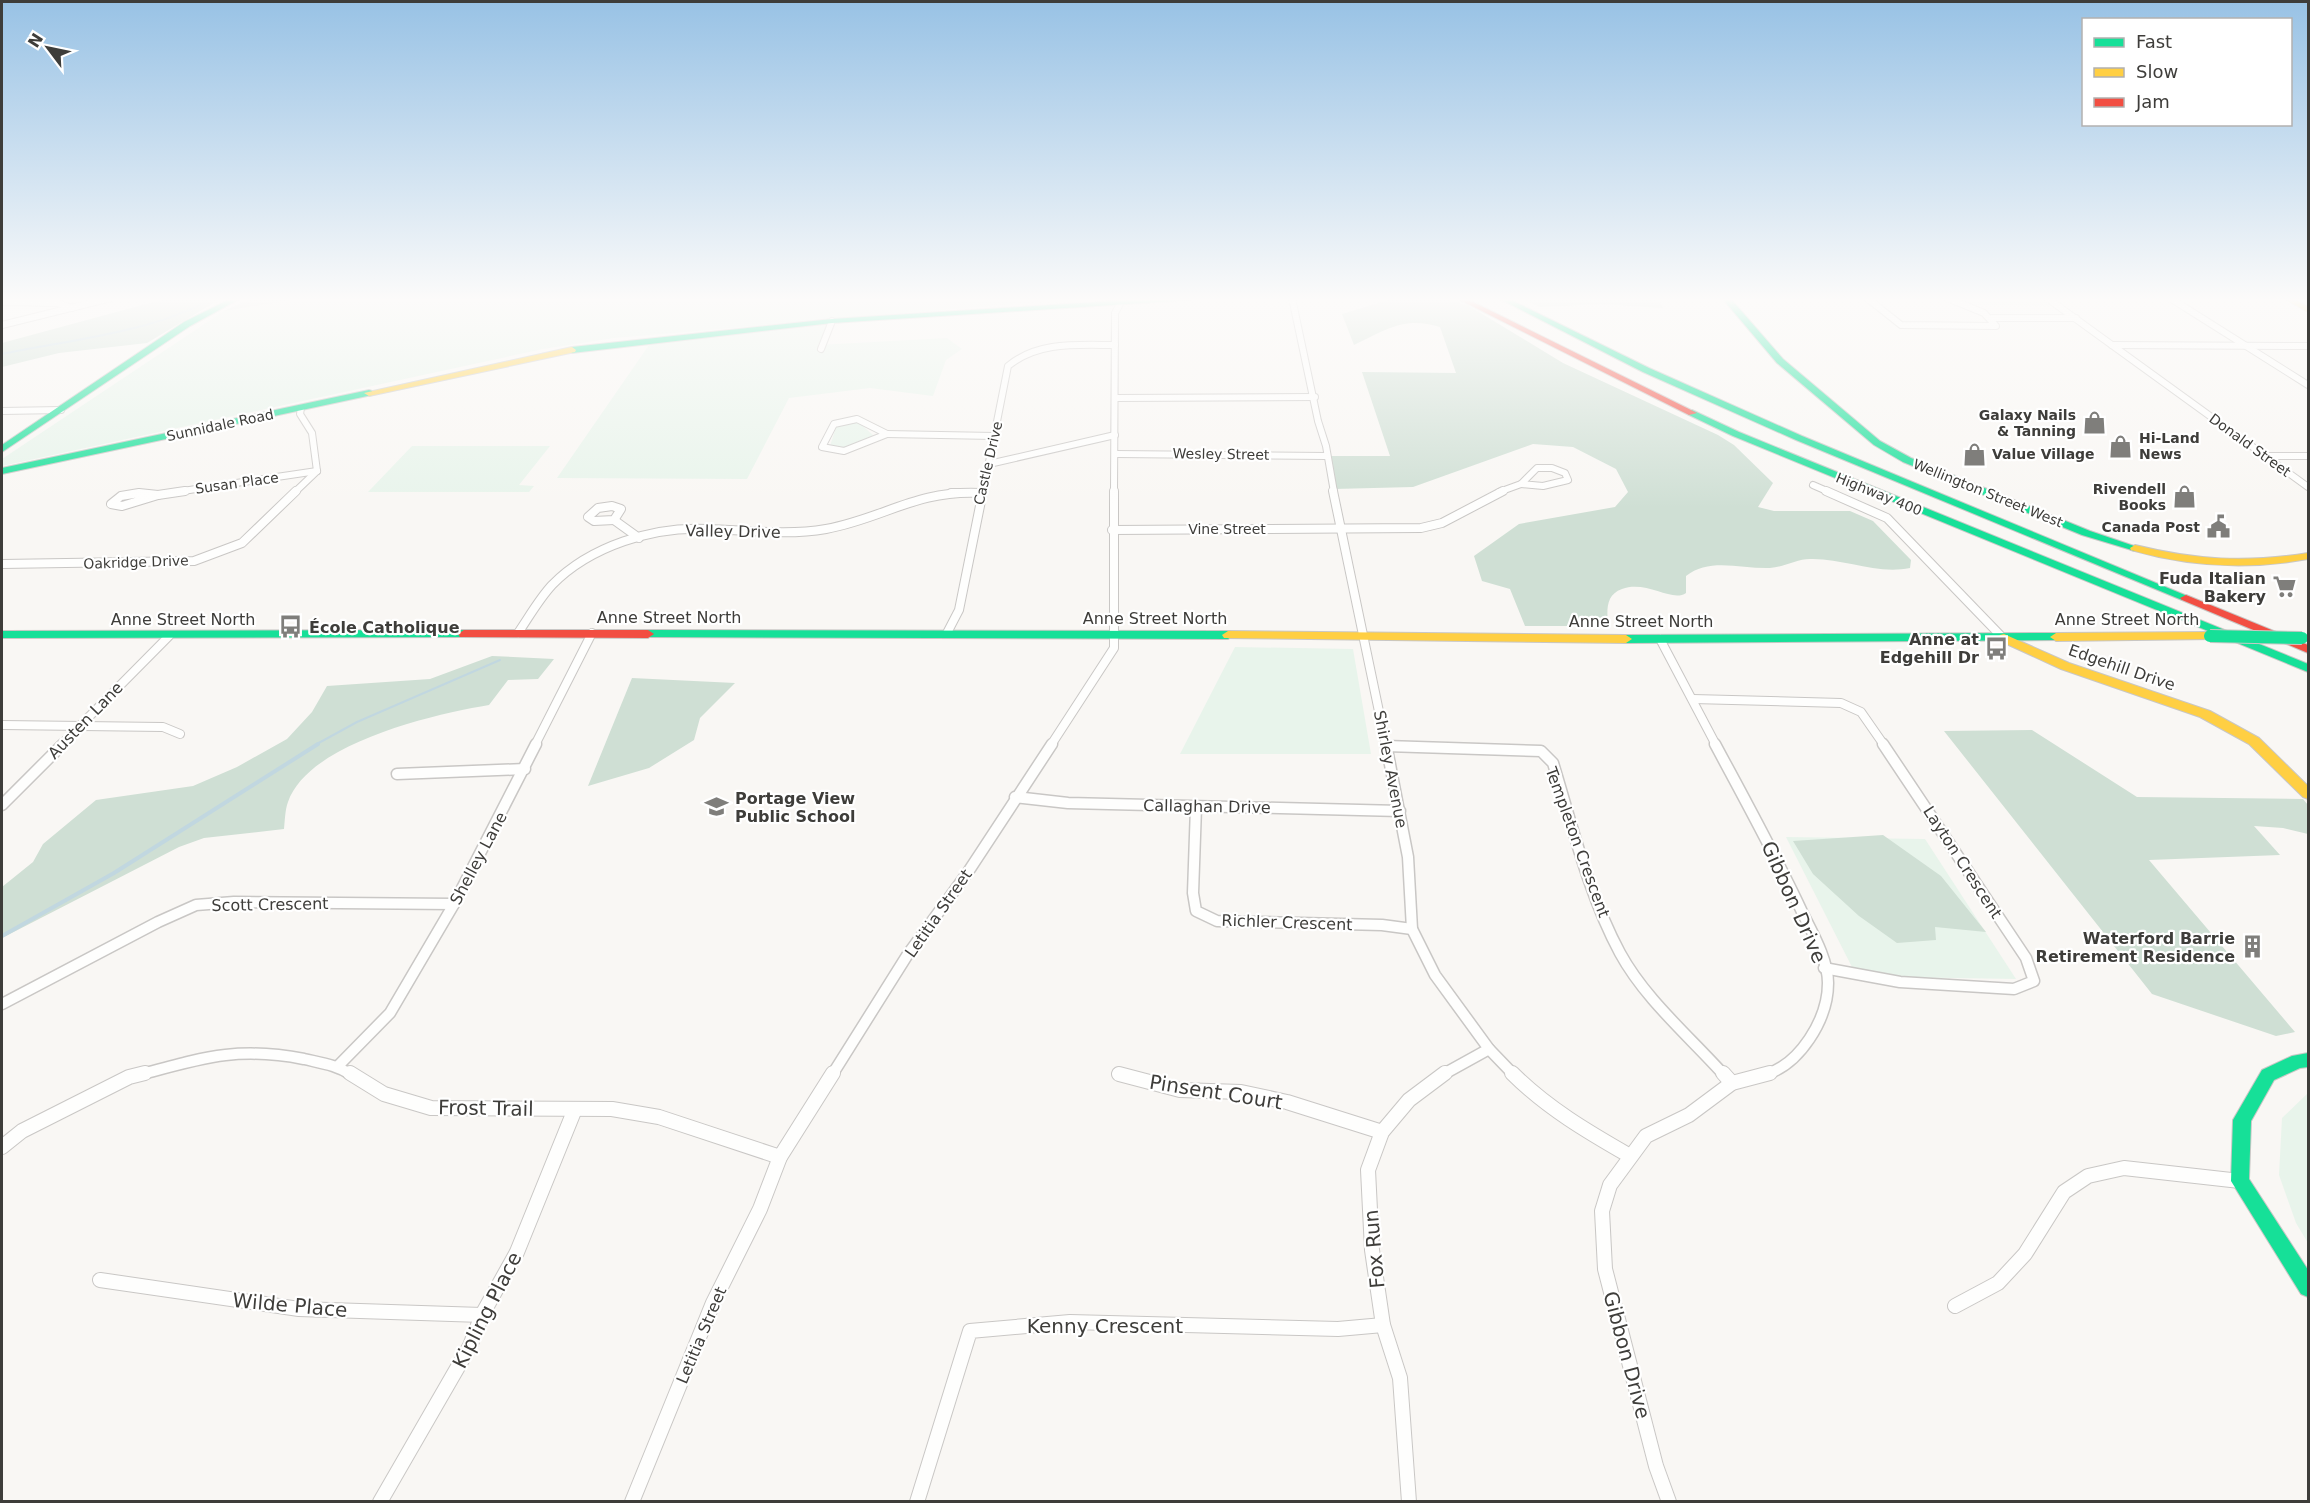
<svg xmlns="http://www.w3.org/2000/svg" width="2310" height="1503" viewBox="0 0 2310 1503" font-family="'DejaVu Sans',sans-serif">
<style>
.green{fill:#e8f4eb}
.forest{fill:#cfdfd4}
.lines{fill:none;stroke-linecap:round;stroke-linejoin:round}
.stream-far1{stroke:#c1d7e0;stroke-width:2}
.stream{stroke:#c1d7e0;stroke-width:4}
.street-far3-casing{stroke:#c9c7c5;stroke-width:8}
.street-far2-casing{stroke:#c9c7c5;stroke-width:10}
.street-far1-casing{stroke:#c9c7c5;stroke-width:13}
.street-casing{stroke:#c9c7c5;stroke-width:16}
.fast-casing{stroke:#c9c7c5;stroke-width:2}
.slow-casing{stroke:#c9c7c5;stroke-width:2}
.jam-casing{stroke:#c9c7c5;stroke-width:2}
.street-far3{stroke:#fefefd;stroke-width:6}
.street-far2{stroke:#fefefd;stroke-width:8}
.street-far1{stroke:#fefefd;stroke-width:10}
.street{stroke:#fefefd;stroke-width:14}
.fast{fill:#16e098;fill-rule:evenodd}
.slow{fill:#ffcf43;fill-rule:evenodd}
.jam{fill:#f24e42;fill-rule:evenodd}
.fast-bridge-casing{stroke:#c9c7c5;stroke-width:14;stroke-linecap:butt}
.fast-bridge{stroke:#16e098;stroke-width:12}
.labels{text-anchor:middle;stroke-width:4.5;stroke-linejoin:round;paint-order:stroke}
.far-poi-label{font-size:14px;font-weight:bold;fill:#3e3d3a;stroke:#fff;text-anchor:end}
.far-street-label{font-size:14px;fill:#3e3d3a;stroke:#fff}
.street-label{font-size:16px;fill:#3e3d3a;stroke:#fff}
.poi-label{font-size:16px;font-weight:bold;fill:#3e3d3a;stroke:#fff;text-anchor:end}
.near-street-label{font-size:20px;fill:#3e3d3a;stroke:#fff}
</style>
<rect width="100%" height="100%" fill="#f9f7f4"/>
<g class="green">
<path d="M 305,298 L 1048,298 L 1047,301 L 614,338 L 543,349 L 2,466 L 2,459 L 224,311 Z"/>
<path d="M 1953,298 L 2038,298 L 2050,306 L 1975,305 Z"/>
<path d="M 829,324 L 818,345 L 947,338 L 962,349 L 946,360 L 933,396 L 870,388 L 789,398 L 747,479 L 557,478 L 649,345 Z"/>
<path d="M 857,421 L 874,436 L 845,449 L 830,446 L 837,424 Z"/>
<path d="M 412,446 L 550,446 L 519,485 L 534,486 L 529,492 L 368,492 Z"/>
<path d="M 1235,647 L 1353,649 L 1371,754 L 1180,754 Z"/>
<path d="M 1786,837 L 1925,839 L 2016,979 L 1890,977 L 1853,969 Z"/>
<path d="M 2308,1093 L 2308,1243 L 2296,1223 L 2279,1175 L 2282,1118 Z"/>
</g>
<g class="forest">
<path d="M 168,298 L 222,298 L 147,343 L 59,353 L 2,367 L 2,343 Z"/>
<path d="M 252,298 L 305,298 L 224,311 Z"/>
<path d="M 1395,298 L 1443,298 L 1469,306 L 1563,363 L 1718,435 L 1734,445 L 1773,483 L 1758,507 L 1774,511 L 1850,511 L 1873,521 L 1911,560 L 1910,568 C 1876,575 1844,558 1810,559 C 1797,559 1784,567 1770,568 C 1742,569 1709,557 1686,576 L 1686,593 C 1672,603 1647,580 1622,589 C 1605,595 1607,611 1608,626 L 1525,626 L 1510,589 L 1482,581 L 1474,556 L 1519,524 L 1615,507 L 1628,492 L 1616,469 L 1573,447 L 1533,444 L 1413,487 L 1334,489 L 1327,456 L 1390,456 L 1362,372 L 1456,373 L 1440,327 C 1404,316 1386,330 1354,345 L 1342,314 Z"/>
<path d="M 1520,298 L 1657,298 L 1663,308 L 1601,304 L 1540,307 Z"/>
<path d="M 492,656 L 554,659 L 538,679 L 508,680 L 489,705 C 435,714 308,743 288,802 C 285,810 285,820 284,829 L 204,838 L 179,847 L 2,938 L 2,887 L 33,862 L 43,844 L 96,800 L 193,786 L 237,767 L 287,739 L 312,712 L 327,686 L 430,679 Z"/>
<path d="M 632,678 L 735,683 L 700,718 L 694,740 L 649,768 L 588,786 Z"/>
<path d="M 2032,730 L 2137,797 L 2303,799 L 2308,805 L 2308,834 L 2283,828 L 2254,826 L 2280,855 L 2149,860 L 2295,1032 L 2276,1036 L 2152,994 L 1944,731 Z"/>
<path d="M 1883,835 L 1941,876 L 1986,932 L 1935,927 L 1936,940 L 1897,943 L 1859,916 L 1813,874 L 1793,841 Z"/>
</g>
<g class="lines">
<g class="stream-far1">
<path d="M 2,354 C 69,340 155,332 213,298"/>
<path d="M 315,745 L 357,722 L 500,660"/>
</g>
<path class="stream" d="M 2,936 L 114,873 L 318,744"/>
<defs>
<g id="street-far3">
<path d="M 1292,298 L 1318,421 L 1326,446 L 1334,492"/>
<path d="M 1867,298 L 1901,325 L 1996,326 L 1984,313 L 1947,298"/>
<path d="M 2047,298 L 2308,487"/>
<path d="M 2170,298 L 2308,385"/>
<path d="M 2,302 L 58,303 L 72,308"/>
<path d="M 1992,318 L 2076,318"/>
<path d="M 2,325 L 111,298"/>
<path d="M 2112,345 L 2308,346"/>
<path d="M 821,349 L 832,321"/>
<path d="M 1115,398 L 1315,397"/>
<path d="M 301,408 L 300,414 L 312,433 L 317,471"/>
<path d="M 2,411 L 61,410"/>
<path d="M 857,419 L 887,434 L 844,451 L 822,447 L 834,424 Z"/>
<path d="M 887,434 L 994,436"/>
<path d="M 1116,454 L 1326,456"/>
<path d="M 2265,456 L 2308,456"/>
<path d="M 989,464 L 1115,435"/>
<path d="M 1537,468 L 1552,468 L 1565,473 L 1568,480 L 1543,486 L 1521,484 Z"/>
<path d="M 1813,485 L 1829,492"/>
<path d="M 176,492 L 317,471"/>
<path d="M 295,492 L 317,471"/>
<path d="M 951,492 L 968,492"/>
<path d="M 983,492 L 1008,366 C 1038,341 1078,345 1115,345"/>
<path d="M 1114,492 L 1115,313 L 1121,302 L 1120,298"/>
<path d="M 1499,492 L 1521,484"/>
</g>
<g id="street-far2">
<path d="M 1333,491 L 1386,745"/>
<path d="M 1826,491 L 1887,518 L 2000,635"/>
<path d="M 139,493 L 158,495 L 122,506 L 111,504 L 121,496 Z"/>
<path d="M 158,495 L 185,491"/>
<path d="M 612,506 L 621,509 L 614,520 L 594,521 L 588,517 L 598,508 Z"/>
<path d="M 614,520 L 639,538"/>
<path d="M 1112,530 L 1421,528 L 1442,523 L 1503,491"/>
<path d="M 2,564 L 194,561 L 242,543 L 296,491"/>
<path d="M 518,633 C 529,617 539,599 552,585 C 590,546 654,526 707,529 C 746,530 787,536 826,529 C 885,518 915,490 980,493"/>
<path d="M 947,633 L 959,610 L 983,491"/>
<path d="M 1660,639 L 1716,745"/>
<path d="M 1693,699 L 1841,703 L 1861,712 L 1884,745"/>
<path d="M 2,725 L 163,727 L 180,734"/>
<path d="M 61,745 L 169,636"/>
<path d="M 535,745 L 592,633"/>
<path d="M 1051,745 L 1114,648 L 1114,491"/>
</g>
<g id="street-far1">
<path d="M 1386,744 L 1408,857 L 1412,929 L 1435,975 L 1489,1049 L 1514,1075"/>
<path d="M 1715,744 C 1745,800 1776,856 1803,914 C 1813,934 1828,960 1828,983 C 1828,1019 1800,1065 1764,1075"/>
<path d="M 1386,746 L 1541,751 L 1553,763 C 1572,825 1589,896 1620,953 C 1645,999 1689,1036 1724,1075"/>
<path d="M 397,774 L 525,769"/>
<path d="M 1015,797 L 1068,803 L 1400,811"/>
<path d="M 2,805 L 63,744"/>
<path d="M 1196,807 L 1193,893 L 1196,911 L 1217,921 L 1382,925 L 1412,929"/>
<path d="M 1824,968 L 1900,982 L 2014,989 L 2034,981 L 2026,958 L 1883,744"/>
<path d="M 2,1004 L 158,922 L 196,905 L 234,902 L 454,904"/>
<path d="M 338,1066 L 390,1013 L 454,904 L 536,744"/>
<path d="M 139,1075 C 202,1058 237,1046 304,1059 C 321,1063 337,1065 352,1075"/>
<path d="M 832,1075 L 908,954 L 968,872 L 1052,744"/>
<path d="M 1442,1075 L 1489,1049"/>
</g>
<g id="street">
<path d="M 350,1073 L 384,1094 L 431,1108 L 612,1109 L 659,1117 L 780,1157"/>
<path d="M 1512,1073 C 1547,1108 1588,1132 1630,1156"/>
<path d="M 1723,1073 L 1732,1083"/>
<path d="M 1119,1074 L 1180,1090 L 1241,1092 L 1287,1102 L 1382,1132"/>
<path d="M 2,1147 L 22,1131 L 129,1077 L 145,1073"/>
<path d="M 100,1280 L 299,1309 L 482,1315"/>
<path d="M 1955,1306 L 1998,1283 L 2025,1254 L 2064,1192 L 2088,1176 L 2124,1168 L 2240,1181"/>
<path d="M 380,1502 L 470,1346 L 482,1315 L 517,1252 L 575,1109"/>
<path d="M 632,1502 L 713,1303 L 760,1209 L 780,1157 L 833,1073"/>
<path d="M 917,1502 L 970,1331 L 1070,1322 L 1338,1329 L 1383,1325"/>
<path d="M 1409,1502 L 1400,1378 L 1383,1325 L 1372,1250 L 1368,1170 L 1382,1132 L 1409,1100 L 1445,1073"/>
<path d="M 1669,1502 L 1656,1466 L 1605,1269 L 1602,1211 L 1610,1185 L 1646,1136 L 1689,1115 L 1732,1083 L 1770,1073"/>
</g>
<g id="fast">
<path d="M 232,298 L 241,298 L 190,326 L 2,452 L 2,445 L 184,322 Z"/>
<path d="M 1158,298 L 1193,298 L 1189,300 L 832,323 L 572,353 L 568,350 L 572,347 L 832,319 Z"/>
<path d="M 1498,298 L 1507,298 L 1649,368 L 1802,436 L 2192,598 L 2190,600 L 2182,600 L 1796,440 L 1643,372 Z"/>
<path d="M 1722,298 L 1730,298 L 1783,359 L 1880,441 L 1911,458 L 2090,531 L 2140,548 L 2135,551 L 2082,535 L 1903,462 L 1874,445 L 1777,363 Z"/>
<path d="M 369,390 L 372,391 L 372,395 L 2,474 L 2,468 Z"/>
<path d="M 1692,410 L 1739,432 L 2308,664 L 2308,672 L 1733,436 L 1689,415 L 1687,413 Z"/>
<path d="M 464,630 L 470,634 L 468,637 L 2,638 L 2,631 Z"/>
<path d="M 648,630 L 1228,631 L 1234,635 L 1228,639 L 644,637 L 642,634 Z"/>
<path d="M 2056,633 L 2062,637 L 2060,640 L 1626,643 L 1620,639 L 1626,635 Z"/>
<path d="M 2308,1053 L 2308,1067 L 2300,1068 L 2274,1080 L 2251,1121 L 2249,1179 L 2308,1270 L 2308,1297 L 2301,1294 L 2231,1181 L 2233,1120 L 2262,1070 L 2292,1056 Z"/>
</g>
<g id="slow">
<path d="M 2283,298 L 2292,298 L 2308,307 L 2308,312 Z"/>
<path d="M 572,347 L 576,350 L 575,352 L 369,396 L 364,393 Z"/>
<path d="M 2135,545 C 2196,560 2246,563 2308,553 L 2308,559 C 2248,570 2190,567 2131,550 L 2130,548 Z"/>
<path d="M 1228,631 L 1626,635 L 1632,639 L 1626,643 L 1224,638 L 1222,635 Z"/>
<path d="M 2210,632 L 2214,633 L 2216,636 L 2214,639 L 2056,641 L 2050,637 L 2056,633 Z"/>
<path d="M 2004,634 L 2069,663 L 2210,711 L 2259,738 L 2308,786 L 2308,799 L 2303,797 L 2249,744 L 2200,717 L 2061,669 L 2000,641 L 1998,638 L 2000,635 Z"/>
</g>
<g id="jam">
<path d="M 1456,298 L 1465,298 L 1697,413 L 1689,415 Z"/>
<path d="M 2186,595 L 2308,645 L 2308,653 L 2182,600 L 2180,598 Z"/>
<path d="M 464,630 L 648,630 L 654,634 L 648,638 L 460,637 L 458,634 Z"/>
</g>
</defs>
<use href="#street-far3" class="street-far3-casing"/>
<use href="#street-far2" class="street-far2-casing"/>
<use href="#street-far1" class="street-far1-casing"/>
<use href="#street" class="street-casing"/>
<use href="#fast" class="fast-casing"/>
<use href="#slow" class="slow-casing"/>
<use href="#jam" class="jam-casing"/>
<use href="#street-far3" class="street-far3"/>
<use href="#street-far2" class="street-far2"/>
<use href="#street-far1" class="street-far1"/>
<use href="#street" class="street"/>
<use href="#fast" class="fast"/>
<use href="#slow" class="slow"/>
<use href="#jam" class="jam"/>
<defs>
<path id="fast-bridge" d="M 2210,636 L 2302,638"/>
</defs>
<use href="#fast-bridge" class="fast-bridge-casing"/>
<use href="#fast-bridge" class="fast-bridge"/>
</g>
<linearGradient id="sky" x2="0" y2="1"><stop stop-color="#98c2e5"/><stop offset="0.59" stop-color="#fcfbfa"/><stop offset="1" stop-color="#fcfbfa" stop-opacity="0"/></linearGradient>
<rect width="2310" height="508" fill="url(#sky)"/>
<defs>
<symbol id="shop-bare" viewBox="-9 -9 18 18"><path d="M-5-2.5h2.3a2.7 3.5 0 0 1 5.4 0H5L5.5 6h-11ZM-1.5-2.5h3a1.5 2.3 0 0 0-3 0Z" fill="#7f7e7b" stroke="#fff" stroke-width="2.5" paint-order="stroke"/></symbol>
<symbol id="civic-bare" viewBox="-9 -9 18 18"><path d="M-.6-6.5H3V-4.5H.6V-3L4-1V1h2V6H-6V1h2V-1L-.6-3ZM-1.2 2.5V6h2.4V2.5Z" fill="#7f7e7b" stroke="#fff" stroke-width="2.5" paint-order="stroke"/></symbol>
<symbol id="supermarket-bare" viewBox="-9 -9 18 18"><path d="M-6-5.5h2.5l.6 2H6L4.5 2H-2.5L-4.4-4H-6ZM-1.5 3.2a1.3 1.3 0 1 0 .1 0ZM3 3.2a1.3 1.3 0 1 0 .1 0Z" fill="#7f7e7b" stroke="#fff" stroke-width="2.5" paint-order="stroke"/></symbol>
<symbol id="bus-bare" viewBox="-9 -9 18 18"><path d="M-5-6H5V4H4V6H2V4H-2V6H-4V4H-5ZM-3.5-4V0h7V-4ZM-3.5 1.2v1.5H-2V1.2ZM2 1.2v1.5H3.5V1.2Z" fill="#7f7e7b" stroke="#fff" stroke-width="2.5" paint-order="stroke"/></symbol>
<symbol id="school-bare" viewBox="-9 -9 18 18"><path d="M0-5L7-2L0 1L-7-2ZM-4 1L0 2.5L4 1V4Q0 6-4 4Z" fill="#7f7e7b" stroke="#fff" stroke-width="2.5" paint-order="stroke"/></symbol>
<symbol id="building-bare" viewBox="-9 -9 18 18"><path d="M-4-6H4V6H1V3H-1V6H-4ZM-2.5-4.3h1.7v1.8h-1.7ZM.8-4.3h1.7v1.8H.8ZM-2.5-1h1.7V.8h-1.7ZM.8-1h1.7V.8H.8Z" fill="#7f7e7b" stroke="#fff" stroke-width="2.5" paint-order="stroke"/></symbol>
</defs>
<g fill-rule="evenodd">
<use href="#shop-bare" x="2078" y="406" width="33" height="33"/>
<use href="#shop-bare" x="2104" y="430" width="33" height="33"/>
<use href="#shop-bare" x="1958" y="438" width="33" height="33"/>
<use href="#shop-bare" x="2168" y="480" width="33" height="33"/>
<use href="#civic-bare" x="2202" y="510" width="33" height="33"/>
<use href="#supermarket-bare" x="2268" y="570" width="33" height="33"/>
<use href="#bus-bare" x="274" y="610" width="33" height="33"/>
<use href="#bus-bare" x="1980" y="632" width="33" height="33"/>
<use href="#school-bare" x="700" y="790" width="33" height="33"/>
<use href="#building-bare" x="2236" y="930" width="33" height="33"/>
</g>
<g class="labels">
<g class="far-poi-label">
<text x="2076" y="420">Galaxy Nails<tspan x="2076" dy="16">&amp; Tanning</tspan></text>
<text x="2139" y="443" text-anchor="start">Hi-Land<tspan x="2139" dy="16">News</tspan></text>
<text x="1992" y="459" text-anchor="start">Value Village</text>
<text x="2166" y="494">Rivendell<tspan x="2166" dy="16">Books</tspan></text>
<text x="2200" y="532">Canada Post</text>
</g>
<g class="far-street-label">
<text transform="translate(220 425) rotate(-12)" y="5">Sunnidale Road</text>
<text transform="translate(2250 445) rotate(36)" y="5">Donald Street</text>
<text transform="translate(1221 454) rotate(1)" y="5">Wesley Street</text>
<text transform="translate(988 463) rotate(-77)" y="5">Castle Drive</text>
<text transform="translate(237 483) rotate(-8)" y="5">Susan Place</text>
<text transform="translate(1988 493) rotate(22)" y="5">Wellington Street West</text>
<text transform="translate(1879 494) rotate(22)" y="5">Highway 400</text>
<text x="1227" y="534">Vine Street</text>
<text transform="translate(136 562) rotate(-2)" y="5">Oakridge Drive</text>
</g>
<g class="street-label">
<text transform="translate(733 531) rotate(1)" y="6">Valley Drive</text>
<text x="669" y="623">Anne Street North</text>
<text x="1155" y="624">Anne Street North</text>
<text x="183" y="625">Anne Street North</text>
<text x="2127" y="625">Anne Street North</text>
<text x="1641" y="627">Anne Street North</text>
<text transform="translate(2122 667) rotate(19)" y="6">Edgehill Drive</text>
<text transform="translate(85 720) rotate(-46)" y="6">Austen Lane</text>
<text transform="translate(1391 769) rotate(79)" y="6">Shirley Avenue</text>
<text transform="translate(1207 806) rotate(1)" y="6">Callaghan Drive</text>
<text transform="translate(1578 842) rotate(70)" y="6">Templeton Crescent</text>
<text transform="translate(478 858) rotate(-62)" y="6">Shelley Lane</text>
<text transform="translate(1963 862) rotate(57)" y="6">Layton Crescent</text>
<text transform="translate(270 904) rotate(-1)" y="6">Scott Crescent</text>
<text transform="translate(938 913) rotate(-55)" y="6">Letitia Street</text>
<text transform="translate(1287 922) rotate(2)" y="6">Richler Crescent</text>
<text transform="translate(701 1335) rotate(-67)" y="6">Letitia Street</text>
</g>
<g class="poi-label">
<text x="2266" y="584">Fuda Italian<tspan x="2266" dy="18">Bakery</tspan></text>
<text x="309" y="633" text-anchor="start">École Catholique</text>
<text x="1979" y="645">Anne at<tspan x="1979" dy="18">Edgehill Dr</tspan></text>
<text x="735" y="804" text-anchor="start">Portage View<tspan x="735" dy="18">Public School</tspan></text>
<text x="2235" y="944">Waterford Barrie<tspan x="2235" dy="18">Retirement Residence</tspan></text>
</g>
<g class="near-street-label">
<text transform="translate(1794 902) rotate(66)" y="7">Gibbon Drive</text>
<text transform="translate(1216 1092) rotate(9)" y="7">Pinsent Court</text>
<text transform="translate(486 1108) rotate(1)" y="7">Frost Trail</text>
<text transform="translate(1374 1249) rotate(-95)" y="7">Fox Run</text>
<text transform="translate(290 1305) rotate(5)" y="7">Wilde Place</text>
<text transform="translate(487 1310) rotate(-63)" y="7">Kipling Place</text>
<text x="1105" y="1333">Kenny Crescent</text>
<text transform="translate(1627 1355) rotate(75)" y="7">Gibbon Drive</text>
</g>
</g>
<rect width="2310" height="1503" fill="none" stroke="#3e3d3a" stroke-width="6"/>
<rect x="2082" y="18" width="210" height="108" fill="#ffffff" stroke="#b2b1b0" stroke-width="1.5"/>
<rect x="2094" y="38" width="30" height="9" fill="#16e098" stroke="#b2b1b0" stroke-width="1.5"/>
<text x="2136" y="48" font-size="18" fill="#3e3d3a">Fast</text>
<rect x="2094" y="68" width="30" height="9" fill="#ffcf43" stroke="#b2b1b0" stroke-width="1.5"/>
<text x="2136" y="78" font-size="18" fill="#3e3d3a">Slow</text>
<rect x="2094" y="98" width="30" height="9" fill="#f24e42" stroke="#b2b1b0" stroke-width="1.5"/>
<text x="2136" y="108" font-size="18" fill="#3e3d3a">Jam</text>
<g transform="translate(48 48) rotate(302)" stroke="#ffffff" stroke-width="4.5" paint-order="stroke">
<path d="M0-4.5L10 22L0 15L-10 22Z" fill="#3e3d3a"/>
<text y="-9" font-size="16" font-weight="bold" text-anchor="middle" fill="#3e3d3a">N</text>
</g>
</svg>
